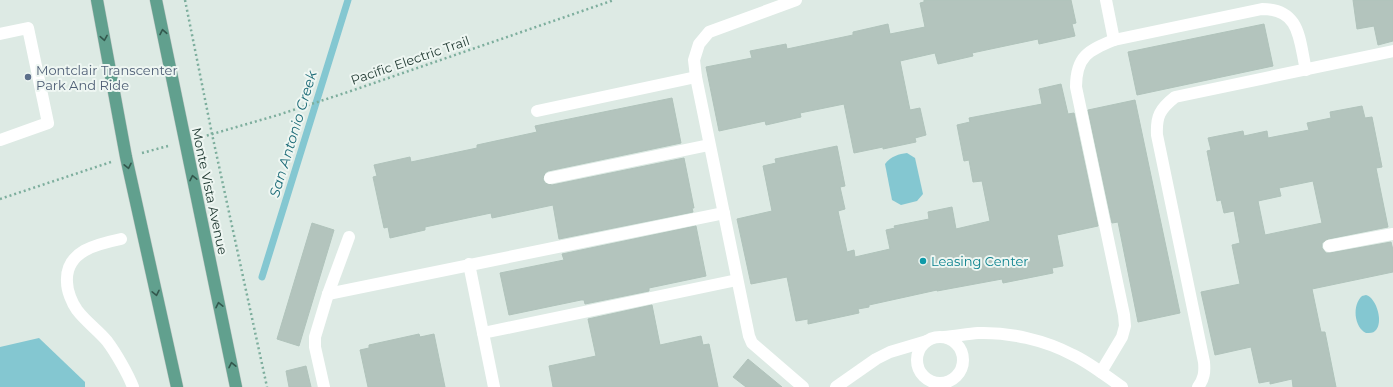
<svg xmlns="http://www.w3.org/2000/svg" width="1393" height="387" viewBox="0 0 1393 387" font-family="Montserrat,sans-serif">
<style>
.water{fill:#84c7d1}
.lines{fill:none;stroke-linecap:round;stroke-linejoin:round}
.stream{stroke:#84c7d1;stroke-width:7}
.building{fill:#b3c4bd;stroke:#b0c3bb;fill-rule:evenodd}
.major-casing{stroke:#bcc4c1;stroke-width:13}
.path{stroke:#7dae9d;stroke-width:2.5;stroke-dasharray:2 3;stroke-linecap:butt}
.minor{stroke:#fff;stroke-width:12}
.major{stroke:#61a08e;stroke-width:12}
.oneway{stroke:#33584d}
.service-dot{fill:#5c6f8a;stroke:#eef6f2;stroke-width:1.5}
.culture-dot{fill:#0f9aa8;stroke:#eef6f2;stroke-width:1.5}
.labels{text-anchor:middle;stroke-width:4;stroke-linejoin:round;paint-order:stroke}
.street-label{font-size:13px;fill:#1f3931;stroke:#eef6f2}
.service-label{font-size:13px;fill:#4e5e75;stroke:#eef6f2;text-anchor:start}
.culture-label{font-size:13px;fill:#0d838f;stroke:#eef6f2;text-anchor:start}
.water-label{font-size:14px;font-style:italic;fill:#196975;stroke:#eef6f2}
</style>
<rect width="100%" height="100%" fill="#ddeae4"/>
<g class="water">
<path d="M 907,153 L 915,158 L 923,194 L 917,201 L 901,205 L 892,200 L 885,164 C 891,156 899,154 907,153 Z"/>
<path d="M 1366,295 C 1377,298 1384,324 1375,331 C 1373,333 1370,333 1366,333 C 1354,327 1352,305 1362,296 Z"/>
<path d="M 39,338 L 85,382 L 85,387 L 0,387 L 0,347 Z"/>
</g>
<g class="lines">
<path class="stream" d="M 262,277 L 348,0"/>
</g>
<g class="building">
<path d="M 924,0 L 1071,0 L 1076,23 L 1072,24 L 1075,36 L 1039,44 L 1038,39 L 972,53 L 973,56 L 938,64 L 935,53 L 900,61 L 910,110 L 920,108 L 926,135 L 915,138 L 916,142 L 883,149 L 883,147 L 854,153 L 844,104 L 800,113 L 801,117 L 766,125 L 765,121 L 719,131 L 706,67 L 752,58 L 750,51 L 786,44 L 787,49 L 853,35 L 853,32 L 888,24 L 890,34 L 925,27 L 920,3 L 924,2 Z"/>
<path d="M 1353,0 L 1393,0 L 1393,41 L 1378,45 L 1374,26 L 1357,29 Z"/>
<path d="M 1264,24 L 1273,66 L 1137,95 L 1128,52 Z"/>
<path d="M 1061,84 L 1068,114 L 1074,113 L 1098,226 L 1057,235 L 1063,266 L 1052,268 L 1053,273 L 1003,283 L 1002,279 L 937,291 L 937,290 L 869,305 L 869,307 L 858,309 L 859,313 L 808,324 L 808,319 L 796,321 L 787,277 L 751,284 L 737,219 L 772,211 L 763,166 L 776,163 L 775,159 L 837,146 L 845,186 L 840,187 L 845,209 L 838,211 L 847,252 L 854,250 L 855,257 L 890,249 L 886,230 L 895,228 L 894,226 L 929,219 L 928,212 L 952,207 L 956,229 L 990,221 L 982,181 L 973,182 L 969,160 L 964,161 L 957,125 L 970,122 L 969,118 L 1042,104 L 1039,89 Z"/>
<path d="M 672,98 L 681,143 L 548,171 L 545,173 L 543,179 L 545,183 L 552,185 L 684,158 L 694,208 L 692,208 L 693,212 L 559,239 L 553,205 L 492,218 L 491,213 L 425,227 L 425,230 L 390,238 L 388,227 L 384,228 L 373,177 L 377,176 L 374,165 L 410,157 L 411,162 L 477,148 L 477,145 L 537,132 L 535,126 Z"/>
<path d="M 1135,100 L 1180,313 L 1138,322 L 1118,222 L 1112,223 L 1088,110 Z"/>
<path d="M 1362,106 L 1365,118 L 1372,117 L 1382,167 L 1376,168 L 1388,227 L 1328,239 L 1322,243 L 1322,248 L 1326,253 L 1330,253 L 1391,242 L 1393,250 L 1393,272 L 1312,289 L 1321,332 L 1325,332 L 1336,387 L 1293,387 L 1292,379 L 1270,384 L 1270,381 L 1259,383 L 1251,347 L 1215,355 L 1201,292 L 1240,284 L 1232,245 L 1240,243 L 1234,211 L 1224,213 L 1221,200 L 1217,201 L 1207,151 L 1211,150 L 1208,138 L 1243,131 L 1244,136 L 1267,131 L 1268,138 L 1309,130 L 1307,123 L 1331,118 L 1330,112 ZM 1313,181 L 1322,223 L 1265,235 L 1258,201 L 1281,196 L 1279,188 Z"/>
<path d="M 312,223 L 334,230 L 299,346 L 277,339 Z"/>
<path d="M 696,226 L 706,276 L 649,288 L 649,291 L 585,304 L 584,300 L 581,300 L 509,315 L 500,273 L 564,260 L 562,254 Z"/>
<path d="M 652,305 L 660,345 L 701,336 L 703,345 L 709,344 L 718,387 L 553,387 L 549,366 L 596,356 L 588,319 Z"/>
<path d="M 419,334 L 420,337 L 434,334 L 445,387 L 368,387 L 360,350 L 369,348 L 369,345 Z"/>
<path d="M 748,359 L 782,387 L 746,387 L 733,377 Z"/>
<path d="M 306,366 L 311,387 L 289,387 L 286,371 Z"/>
</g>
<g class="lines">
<defs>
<g id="major">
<path d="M 97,0 L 126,157 L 177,387"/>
<path d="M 156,0 L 236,387"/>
</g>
</defs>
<use href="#major" class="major-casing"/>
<g class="path">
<path d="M 185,0 L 212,134 L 267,387"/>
<path d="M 202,137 L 278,115 L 348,92 L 614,0"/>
<path d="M 142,153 L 168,146"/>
<path d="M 0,199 L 111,162"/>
</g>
<g class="minor">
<path d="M 796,0 L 709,32 L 699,44 L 694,60 L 696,77 L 749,336 L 752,343 L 803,387"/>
<path d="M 1106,0 L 1114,40"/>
<path d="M 0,34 L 28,28 L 48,123 L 0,140"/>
<path d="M 537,111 L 696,77"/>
<path d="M 550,178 L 709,145"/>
<path d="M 121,239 C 97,244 65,251 67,282 C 67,291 72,303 77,310 C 86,322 98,330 107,341 C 116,353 128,374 133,387"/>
<path d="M 1329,246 L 1393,234"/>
<path d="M 469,264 L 494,387"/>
<path d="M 328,294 L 724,213"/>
<path d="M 483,333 L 737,280"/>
<circle cx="940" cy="360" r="23"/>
<path d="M 944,337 C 955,336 967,334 978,333 C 1009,332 1045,340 1073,355 C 1090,363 1106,376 1122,387"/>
<path d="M 1101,372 L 1122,337 L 1125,326 L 1124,315 L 1076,87 C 1076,56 1089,50 1114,40 L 1262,9 C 1301,9 1299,40 1306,70"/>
<path d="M 324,387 L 315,347 L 315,337 L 328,294 L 349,237"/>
<path d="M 836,387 L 876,359 L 890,352 L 927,341"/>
<path d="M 1198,387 C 1204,379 1205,372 1204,362 L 1157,135 C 1156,116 1160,109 1175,97 L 1393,51"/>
</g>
<use href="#major" class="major"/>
</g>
<defs><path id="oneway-chevron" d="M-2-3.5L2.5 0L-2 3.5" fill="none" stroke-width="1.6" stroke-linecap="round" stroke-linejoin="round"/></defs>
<g class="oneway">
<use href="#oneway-chevron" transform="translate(163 32) rotate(-101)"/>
<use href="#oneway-chevron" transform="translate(104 38) rotate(80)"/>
<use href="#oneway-chevron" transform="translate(128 166) rotate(78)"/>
<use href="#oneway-chevron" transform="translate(193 178) rotate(-102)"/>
<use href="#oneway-chevron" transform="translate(156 293) rotate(78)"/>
<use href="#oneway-chevron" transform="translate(219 305) rotate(-102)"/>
<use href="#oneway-chevron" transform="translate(232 365) rotate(-102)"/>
</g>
<circle class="service-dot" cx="28" cy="77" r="4"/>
<circle class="culture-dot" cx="923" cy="261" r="4"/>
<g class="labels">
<g class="street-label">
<text transform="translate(410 60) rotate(-19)" y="5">Pacific Electric Trail</text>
<text transform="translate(210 191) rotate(78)" y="5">Monte Vista Avenue</text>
</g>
<g class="service-label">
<text x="36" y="75">Montclair Transcenter<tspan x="36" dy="15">Park And Ride</tspan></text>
</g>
<g class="culture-label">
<text x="931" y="266">Leasing Center</text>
</g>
<g class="water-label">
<text transform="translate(293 134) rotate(-73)" y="5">San Antonio Creek</text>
</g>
</g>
</svg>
